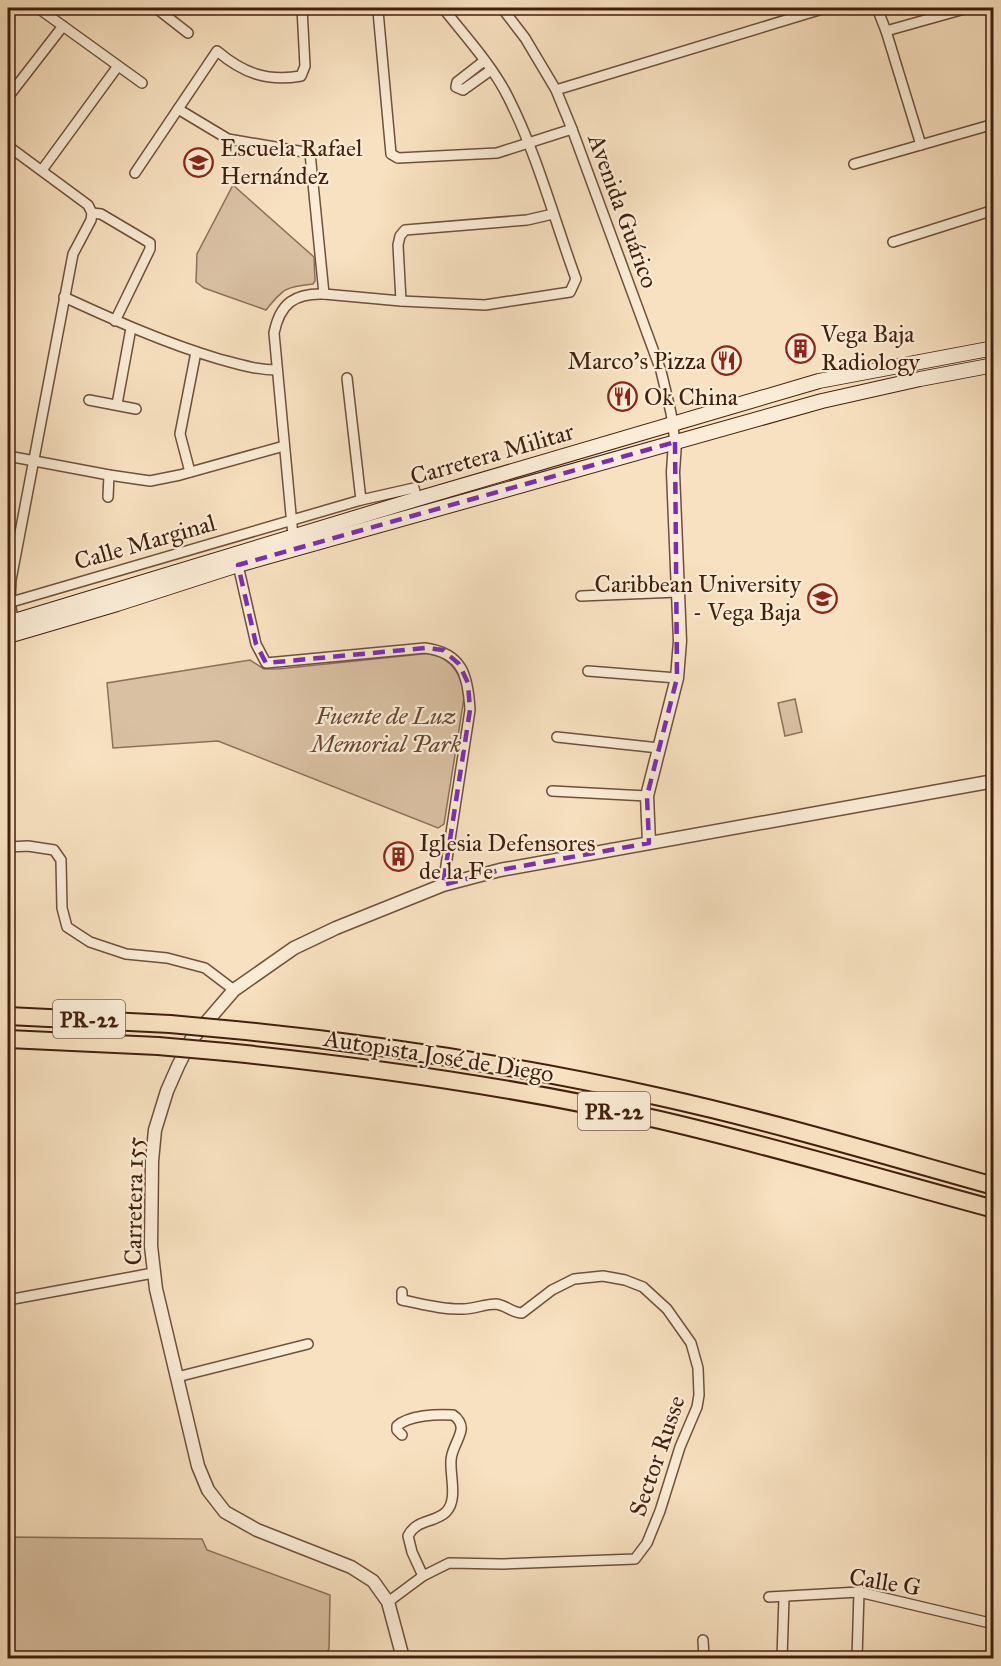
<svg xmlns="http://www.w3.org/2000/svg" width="1001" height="1666" viewBox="0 0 1001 1666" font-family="'IM FELL Great Primer',serif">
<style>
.green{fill:#d9c0a2;stroke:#8d7058;stroke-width:1.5}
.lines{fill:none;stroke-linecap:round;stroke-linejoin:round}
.minor-casing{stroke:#6f503a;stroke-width:12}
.tertiary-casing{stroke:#6f503a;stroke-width:15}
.secondary-casing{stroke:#411f0d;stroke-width:16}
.motorway-casing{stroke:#411f0d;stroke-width:20}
.minor{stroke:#faecd6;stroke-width:9}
.tertiary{stroke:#faecd6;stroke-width:12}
.secondary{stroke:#faecd6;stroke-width:14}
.motorway{stroke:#f8e1c0;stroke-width:16}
.motorway-bridge-casing{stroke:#411f0d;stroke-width:20;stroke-linecap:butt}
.motorway-bridge{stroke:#f8e1c0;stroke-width:16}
.marked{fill:none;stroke:#7b2cbf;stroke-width:4.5;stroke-dasharray:12 8;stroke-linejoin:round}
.labels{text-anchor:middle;stroke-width:4.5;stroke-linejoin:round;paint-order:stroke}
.shield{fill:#faecd6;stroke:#785c49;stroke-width:1.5}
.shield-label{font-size:22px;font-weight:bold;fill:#411f0d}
.poi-label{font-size:24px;fill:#411f0d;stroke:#faecd6;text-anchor:start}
.street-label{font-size:24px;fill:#411f0d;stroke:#faecd6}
.park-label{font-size:24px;font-style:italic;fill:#674732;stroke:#faecd6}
</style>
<rect width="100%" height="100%" fill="#f8e1c0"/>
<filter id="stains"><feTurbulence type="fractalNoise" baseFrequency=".00333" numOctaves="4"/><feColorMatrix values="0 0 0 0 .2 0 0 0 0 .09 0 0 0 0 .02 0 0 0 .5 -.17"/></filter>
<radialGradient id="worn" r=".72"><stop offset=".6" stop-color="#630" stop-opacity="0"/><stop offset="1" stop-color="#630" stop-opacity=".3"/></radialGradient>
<g class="green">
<path d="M 233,185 L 314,257 L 315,281 L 313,284 C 285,287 284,288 266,310 L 204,288 L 196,282 L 197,254 Z"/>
<path d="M 432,653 C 453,660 463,677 464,698 L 444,824 L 438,828 L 218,741 L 113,748 L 107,683 L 250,660 L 264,669 L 278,669 Z"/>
<path d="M 795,699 L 802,732 L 785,736 L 778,703 Z"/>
<path d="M 8,1537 L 202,1539 L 207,1550 L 330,1595 L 329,1649 L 322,1658 L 8,1658 Z"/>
</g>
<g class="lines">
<defs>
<g id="minor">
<path d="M 38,8 L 142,83"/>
<path d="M 156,8 L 188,33"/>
<path d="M 380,8 L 378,11 L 391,154 L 398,158 L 497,153 L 572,129"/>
<path d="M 502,8 L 525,38 L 556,90 L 572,129 L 661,371 L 671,413 L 675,442"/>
<path d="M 877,8 L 886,31 L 921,145"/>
<path d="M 886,31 L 968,8"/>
<path d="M 484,61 L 457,82 L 456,87 L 463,90 L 491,70"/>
<path d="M 556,90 L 819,10"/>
<path d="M 8,97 L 63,26"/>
<path d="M 178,109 L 228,139 L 310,153 L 324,294"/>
<path d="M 8,146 L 88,205 L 92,213 L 91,220 L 73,254 L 11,580 L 10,602 L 14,625"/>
<path d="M 854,164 L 994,124"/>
<path d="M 42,170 L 118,66"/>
<path d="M 135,173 L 217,51 C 243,73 267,82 301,76 L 305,66 L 302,8"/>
<path d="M 92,213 L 101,214 L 150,243 L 150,249 L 115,321"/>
<path d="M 893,242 L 994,210"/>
<path d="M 64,297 C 114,320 165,343 219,359 C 238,364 256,370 277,370"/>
<path d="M 401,301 L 398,245 L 400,236 L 405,230 L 527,220 L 553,214"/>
<path d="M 347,378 L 361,500"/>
<path d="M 89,400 L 136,409"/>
<path d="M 117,404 L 131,328"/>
<path d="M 8,456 L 109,475 L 150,481 L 180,475 L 284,446"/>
<path d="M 190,472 L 180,434 L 196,352"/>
<path d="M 108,497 L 109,475"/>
<path d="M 293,536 L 274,333 C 280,303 295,293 324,294 L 401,301 L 485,305 L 570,292 L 576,279 C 554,219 537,154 508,97 C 492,65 465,36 443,8"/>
<path d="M 238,565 L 256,644 L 266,663 L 425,648 C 463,653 468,676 470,710 L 443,885"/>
<path d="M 581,596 L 678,592"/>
<path d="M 8,603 L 361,500 L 414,488 L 417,499"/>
<path d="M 588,671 L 677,678"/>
<path d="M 557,737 L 659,748"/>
<path d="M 552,791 L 647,796"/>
<path d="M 8,847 L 28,846 L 54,850 L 61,860 L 62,908 L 67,927 L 90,942 L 126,954 L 167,958 L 205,968 L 234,990"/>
<path d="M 8,1300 L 153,1273"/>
<path d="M 177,1377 L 308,1344"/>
<path d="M 402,1435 L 397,1430 L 397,1426 C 409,1415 437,1414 453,1415 C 458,1418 462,1424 461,1430 C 459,1441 451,1450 451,1461 C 450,1476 458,1500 446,1512 C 435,1523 416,1519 408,1536 L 412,1552 L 423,1576"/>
<path d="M 769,1597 L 859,1592 L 994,1624"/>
<path d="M 388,1602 L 423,1576 L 449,1563 L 502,1564 L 635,1559 L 647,1543 L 660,1511 L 680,1447 L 697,1407 L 699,1395 L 698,1368 L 691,1343 L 667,1309 L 643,1287 L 625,1280 L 603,1276 L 574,1279 L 552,1290 L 522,1313 C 512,1313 506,1305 496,1304 C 485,1304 474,1309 463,1309 C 443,1310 422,1304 402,1300 L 402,1292"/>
<path d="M 703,1640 L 704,1658"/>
<path d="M 782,1658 L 784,1597"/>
<path d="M 857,1658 L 859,1592"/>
</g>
<g id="tertiary">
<path d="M 649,843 L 647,796 L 677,678 L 680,641 L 673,472 L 675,442"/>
<path d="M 403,1658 L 388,1602 L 373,1581 L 351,1567 L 257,1530 L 225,1512 L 208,1490 L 198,1466 L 156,1289 L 151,1246 L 152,1161 L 155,1130 L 167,1091 L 178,1066 L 191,1040 L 234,990 L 294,948 L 336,928 L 443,885 L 500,870 L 994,781"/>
</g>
<g id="secondary">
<path d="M 8,623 L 417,499 L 819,381 L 994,348"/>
<path d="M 8,636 L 117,604 L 238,565 L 822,401 L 920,379 L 994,365"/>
</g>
<g id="motorway">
<path d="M 8,1016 L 170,1024"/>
<path d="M 235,1030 C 378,1044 520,1066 660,1097 C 773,1122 883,1155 994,1186"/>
<path d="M 8,1039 L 158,1046"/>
<path d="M 226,1052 C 372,1067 517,1087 660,1120 C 772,1146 883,1179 994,1209"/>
</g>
</defs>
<use href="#minor" class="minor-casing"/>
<use href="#tertiary" class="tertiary-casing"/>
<use href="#secondary" class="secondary-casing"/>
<use href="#motorway" class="motorway-casing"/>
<use href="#minor" class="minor"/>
<use href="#tertiary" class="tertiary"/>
<use href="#secondary" class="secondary"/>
<use href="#motorway" class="motorway"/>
<defs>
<g id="motorway-bridge">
<path d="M 170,1024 L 235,1030"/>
<path d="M 158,1046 L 226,1052"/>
</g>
</defs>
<use href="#motorway-bridge" class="motorway-bridge-casing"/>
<use href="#motorway-bridge" class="motorway-bridge"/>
</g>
<path class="marked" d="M 675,442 L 677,678 L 647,796 L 649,843 L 500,870 L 443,885 L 470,710 L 468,683 L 459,664 L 443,650 L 425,648 L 266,663 L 256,644 L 238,565 Z"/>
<defs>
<symbol id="school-ring" viewBox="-11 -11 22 22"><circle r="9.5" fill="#faecd6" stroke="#8f2418" stroke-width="1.5"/><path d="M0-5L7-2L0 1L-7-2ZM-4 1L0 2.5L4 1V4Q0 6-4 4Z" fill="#8f2418"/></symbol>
<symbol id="building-ring" viewBox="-11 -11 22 22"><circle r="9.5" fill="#faecd6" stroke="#8f2418" stroke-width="1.5"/><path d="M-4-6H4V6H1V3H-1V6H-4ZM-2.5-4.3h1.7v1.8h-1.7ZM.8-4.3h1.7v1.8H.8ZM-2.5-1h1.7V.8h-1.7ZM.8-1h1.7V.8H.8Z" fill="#8f2418"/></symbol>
<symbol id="restaurant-ring" viewBox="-11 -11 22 22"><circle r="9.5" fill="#faecd6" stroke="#8f2418" stroke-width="1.5"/><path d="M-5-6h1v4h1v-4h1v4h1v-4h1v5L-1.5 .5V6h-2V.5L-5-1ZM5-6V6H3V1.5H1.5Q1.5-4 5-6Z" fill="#8f2418"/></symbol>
<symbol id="university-ring" viewBox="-11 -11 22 22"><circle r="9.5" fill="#faecd6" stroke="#8f2418" stroke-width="1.5"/><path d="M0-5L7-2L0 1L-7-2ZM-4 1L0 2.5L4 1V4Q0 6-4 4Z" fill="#8f2418"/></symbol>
</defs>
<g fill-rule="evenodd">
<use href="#school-ring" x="182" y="146" width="33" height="33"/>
<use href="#building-ring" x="784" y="332" width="33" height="33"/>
<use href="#restaurant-ring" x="710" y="344" width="33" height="33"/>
<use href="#restaurant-ring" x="606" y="380" width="33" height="33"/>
<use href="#university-ring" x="806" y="582" width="33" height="33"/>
<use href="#building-ring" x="382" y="840" width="33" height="33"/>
</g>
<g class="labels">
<g class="shield">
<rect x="53" y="1000" width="72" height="38" rx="4.5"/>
<rect x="578" y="1092" width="72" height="38" rx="4.5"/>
</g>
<g class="shield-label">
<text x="89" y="1027">PR-22</text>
<text x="614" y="1119">PR-22</text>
</g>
<g class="poi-label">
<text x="220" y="156">Escuela Rafael<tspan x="220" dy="28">Hernández</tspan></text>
<text x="821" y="342">Vega Baja<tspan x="821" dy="28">Radiology</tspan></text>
<text x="706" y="369" text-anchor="end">Marco's Pizza</text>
<text x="644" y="405">Ok China</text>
<text x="801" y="592" text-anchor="end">Caribbean University<tspan x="801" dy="28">- Vega Baja</tspan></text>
<text x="419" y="851">Iglesia Defensores<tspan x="419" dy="28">de la Fe</tspan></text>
</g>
<g class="street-label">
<text transform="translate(623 211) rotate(70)" y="8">Avenida Guárico</text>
<text transform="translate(492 454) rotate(-16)" y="8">Carretera Militar</text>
<text transform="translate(145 542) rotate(-16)" y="8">Calle Marginal</text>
<text transform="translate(439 1056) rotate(9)" y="8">Autopista José de Diego</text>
<text transform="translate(134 1201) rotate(-89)" y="8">Carretera 155</text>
<text transform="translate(657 1456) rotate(-71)" y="8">Sector Russe</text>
<text transform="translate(885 1582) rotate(9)" y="8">Calle G</text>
</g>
<g class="park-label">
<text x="386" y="724">Fuente de Luz<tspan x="386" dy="28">Memorial Park</tspan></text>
</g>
</g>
<rect width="1001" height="1666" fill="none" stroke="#f8e1c0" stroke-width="30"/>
<rect x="9" y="9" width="983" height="1648" fill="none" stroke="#411f0d" stroke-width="3"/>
<rect x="15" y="15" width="971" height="1636" fill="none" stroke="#411f0d" stroke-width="1.5"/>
<rect width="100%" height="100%" filter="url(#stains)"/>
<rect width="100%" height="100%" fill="url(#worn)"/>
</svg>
